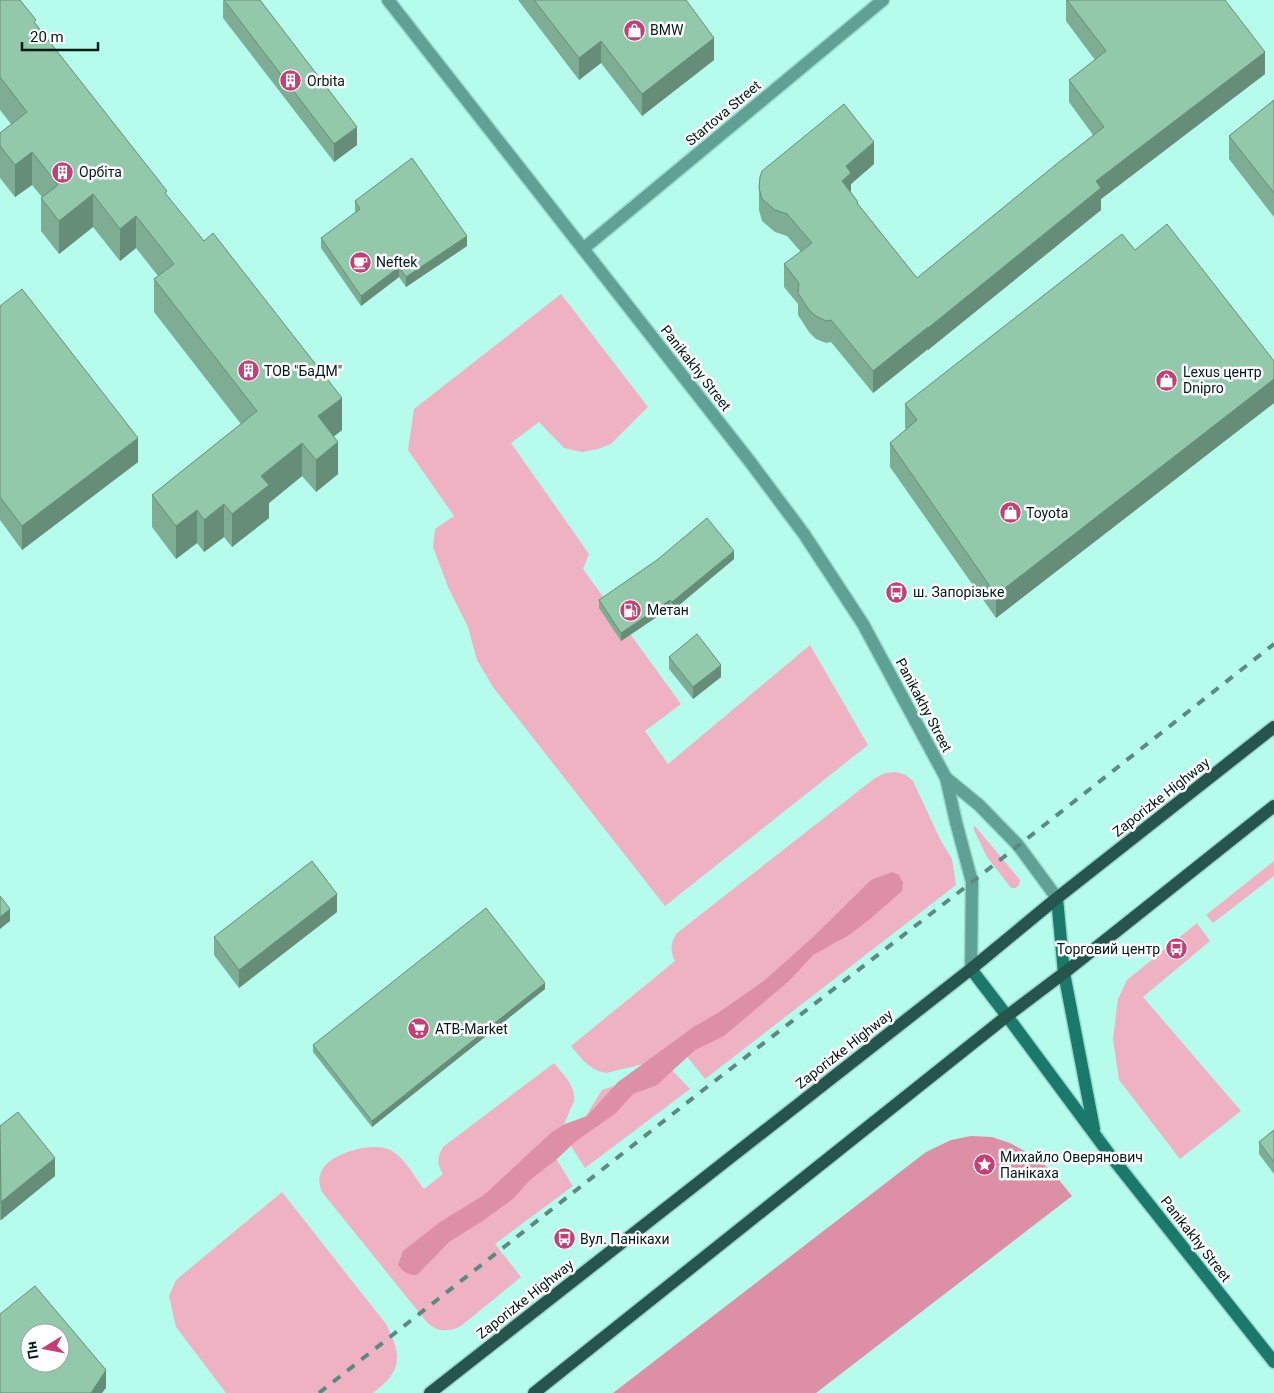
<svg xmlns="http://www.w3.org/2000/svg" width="1274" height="1393" viewBox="0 0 1274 1393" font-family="Roboto,sans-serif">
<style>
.green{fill:#efb2c3}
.forest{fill:#dd8fa6}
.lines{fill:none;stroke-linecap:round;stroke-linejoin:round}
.minor-casing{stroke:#99d8cb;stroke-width:15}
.tertiary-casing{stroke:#99d8cb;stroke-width:15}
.secondary-casing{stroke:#99d8cb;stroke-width:15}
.primary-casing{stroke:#99d8cb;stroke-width:15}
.minor{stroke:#5fa195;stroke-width:12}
.tertiary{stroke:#5fa195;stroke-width:12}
.secondary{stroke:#1b796b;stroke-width:12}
.primary{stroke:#26554d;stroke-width:12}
.rail{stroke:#5a8a80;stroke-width:4;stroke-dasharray:9 9;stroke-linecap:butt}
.wall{fill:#7ead93}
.shaded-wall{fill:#668d78}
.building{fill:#92c9ab;stroke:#668d78;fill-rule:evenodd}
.labels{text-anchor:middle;stroke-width:5;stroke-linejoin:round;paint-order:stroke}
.poi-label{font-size:14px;fill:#001b16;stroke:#fff;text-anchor:start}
.street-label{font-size:14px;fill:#001b16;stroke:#fff}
</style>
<rect width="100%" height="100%" fill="#b6fced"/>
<g class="green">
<path d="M 561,294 L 648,407 L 611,444 L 598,449 L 582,452 L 564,448 L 539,422 L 511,443 L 589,554 L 583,569 L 681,704 L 645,731 L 668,764 L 810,645 L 868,745 L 665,906 L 493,687 L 477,660 L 468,627 L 448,587 L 433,547 L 435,529 L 454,516 L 408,450 L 414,409 Z"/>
<path d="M 896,772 L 906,775 L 913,781 L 940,839 L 952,859 L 956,885 L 705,1079 L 685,1054 L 606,1073 C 589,1070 582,1059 571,1046 L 675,961 C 670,951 670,943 677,933 L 875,778 L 885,773 Z"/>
<path d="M 975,826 L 1020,880 L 1019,885 L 1016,888 L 1011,888 L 987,857 L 973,828 Z"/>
<path d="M 1274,861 L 1274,876 L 1213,923 L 1206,915 Z"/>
<path d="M 1197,923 L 1210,941 L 1143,997 L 1241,1111 L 1180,1159 L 1119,1080 L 1113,1039 L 1118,999 L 1127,980 Z"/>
<path d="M 554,1063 C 563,1075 576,1085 574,1101 L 552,1152 L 573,1186 L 495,1244 L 521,1277 L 461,1326 C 447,1333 435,1332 425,1320 L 322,1192 C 319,1184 318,1178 322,1170 C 330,1153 376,1140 392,1151 C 406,1159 414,1177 424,1189 L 443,1174 C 437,1165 437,1156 443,1147 Z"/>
<path d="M 670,1068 L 690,1089 L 585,1168 L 569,1143 L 602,1090 Z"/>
<path d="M 282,1192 L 386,1324 C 402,1356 403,1370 373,1393 L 226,1393 L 176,1327 L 169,1296 L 176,1280 Z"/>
</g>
<g class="forest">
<path d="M 892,872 L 899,875 L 903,883 L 902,891 L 869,920 L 849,935 L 813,955 L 789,981 L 724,1036 L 695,1050 L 657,1085 L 633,1094 L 616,1113 L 576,1141 L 557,1159 L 530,1180 L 513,1199 L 478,1224 L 449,1242 L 417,1275 C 407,1275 404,1272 398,1265 L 403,1251 L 440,1222 L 484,1195 L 552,1132 L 565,1124 L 587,1116 L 618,1082 L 695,1026 L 721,1011 L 765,980 L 812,938 L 871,880 Z"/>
<path d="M 971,1136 L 992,1137 L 1010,1143 L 1028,1153 L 1051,1170 L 1072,1196 L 816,1393 L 613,1393 L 926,1152 L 951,1140 Z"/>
</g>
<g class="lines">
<defs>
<path id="minor" d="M 583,249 L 883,0"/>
<g id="tertiary">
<path d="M 388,0 L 751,463 L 804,534 L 863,624 L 946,778 L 956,822 L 972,882 L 971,969"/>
<path d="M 946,778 L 979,805 L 1018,845 L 1057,898"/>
</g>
<g id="secondary">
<path d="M 1057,898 L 1064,973 L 1094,1129"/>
<path d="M 971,969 L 1007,1016 L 1110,1155 L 1274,1362"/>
</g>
<g id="primary">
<path d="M 430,1393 L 971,969 L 1057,898 L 1274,727"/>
<path d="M 534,1393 L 1007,1016 L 1064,973 L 1274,806"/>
</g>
</defs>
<use href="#minor" class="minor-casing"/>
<use href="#tertiary" class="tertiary-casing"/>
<use href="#secondary" class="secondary-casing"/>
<use href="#primary" class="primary-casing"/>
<use href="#minor" class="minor"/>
<use href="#tertiary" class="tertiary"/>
<use href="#secondary" class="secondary"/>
<use href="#primary" class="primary"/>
<path class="rail" d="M 319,1393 L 698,1094 L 972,882 L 1274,644"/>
</g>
<g class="wall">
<path d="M 0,0 L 36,24 L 167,196 L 342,430 L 334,436 L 338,474 L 316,492 L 302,476 L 269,503 L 269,518 L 232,547 L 224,537 L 204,552 L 197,543 L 176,559 L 152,527 L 152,495 L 241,424 L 154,312 L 154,279 L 158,276 L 136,248 L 120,261 L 93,227 L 59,254 L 41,231 L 41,198 L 42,197 L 32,185 L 15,197 L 0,178 L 0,133 L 11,124 L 0,110 Z"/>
<path d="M 223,0 L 357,145 L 334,162 L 223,18 Z"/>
<path d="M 518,0 L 686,0 L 714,60 L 642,116 L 601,63 L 579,80 Z"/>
<path d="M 1066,0 L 1225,0 L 1265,74 L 1101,199 L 1101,210 L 928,350 L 928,349 L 873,393 L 831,342 L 826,343 L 816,339 L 809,332 L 798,315 L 798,304 L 784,287 L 784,264 L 801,252 L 787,236 L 775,232 L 762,221 L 759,210 L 759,188 L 874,164 L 851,184 L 851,192 L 858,204 L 917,278 L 1093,135 L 1069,102 L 1069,80 L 1095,60 L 1066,21 Z"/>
<path d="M 1274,100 L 1274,217 L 1229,159 L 1229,136 Z"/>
<path d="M 355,201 L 467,246 L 406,287 L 399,277 L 361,306 L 321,248 L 321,238 L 356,213 L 355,211 Z"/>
<path d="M 1135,250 L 1274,361 L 1274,403 L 996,618 L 890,467 L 890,443 L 906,429 L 905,428 L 905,404 Z"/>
<path d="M 0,306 L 138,462 L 22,550 L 0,520 Z"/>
<path d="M 734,559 L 672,611 L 670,608 L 621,641 L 599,608 L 599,600 Z"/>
<path d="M 669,657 L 721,677 L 693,699 L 669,669 Z"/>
<path d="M 337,912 L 239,988 L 214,955 L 214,937 Z"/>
<path d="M 545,989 L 372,1127 L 313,1052 L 313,1045 Z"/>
<path d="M 0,1126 L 55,1176 L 1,1220 L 0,1220 Z"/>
<path d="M 1274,1130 L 1274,1174 L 1259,1154 L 1259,1142 Z"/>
</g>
<g class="shaded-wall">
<path d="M 714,38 L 714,60 L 642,116 L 642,94 Z"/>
<path d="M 601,41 L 601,63 L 579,80 L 579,58 Z"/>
<path d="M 1265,52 L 1265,74 L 1101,199 L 1101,210 L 928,350 L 928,328 L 1096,181 Z"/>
<path d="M 357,127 L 357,145 L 334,162 L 334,144 Z"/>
<path d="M 874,142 L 874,164 L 851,184 L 851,195 L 842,181 L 846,166 Z"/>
<path d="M 32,152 L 32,185 L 15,197 L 15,165 Z"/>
<path d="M 93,194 L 93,227 L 59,254 L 59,221 Z"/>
<path d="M 136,216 L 136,248 L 120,261 L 120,229 Z"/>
<path d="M 467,236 L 467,246 L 406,287 L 406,277 Z"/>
<path d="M 399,267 L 399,277 L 361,306 L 361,296 Z"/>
<path d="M 928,327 L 928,349 L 873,393 L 873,371 Z"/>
<path d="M 1274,379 L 1274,403 L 996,618 L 996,595 Z"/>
<path d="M 342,398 L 342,430 L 318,449 L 318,416 Z"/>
<path d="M 138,438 L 138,462 L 22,550 L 22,526 Z"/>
<path d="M 338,442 L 338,474 L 316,492 L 316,460 Z"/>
<path d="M 302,443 L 302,476 L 269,503 L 269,518 L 232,547 L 232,514 L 261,476 Z"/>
<path d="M 224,504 L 224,537 L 204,552 L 204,520 Z"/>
<path d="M 197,510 L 197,543 L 176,559 L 176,526 Z"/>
<path d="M 734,551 L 734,559 L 672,611 L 672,602 Z"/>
<path d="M 670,600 L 670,608 L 621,641 L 621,633 Z"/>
<path d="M 721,665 L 721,677 L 693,699 L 693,687 Z"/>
<path d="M 337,894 L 337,912 L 239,988 L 239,970 Z"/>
<path d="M 10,909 L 10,921 L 0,929 L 0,917 Z"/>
<path d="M 545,983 L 545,989 L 372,1127 L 372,1121 Z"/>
<path d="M 55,1158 L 55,1176 L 1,1220 L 1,1202 Z"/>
<path d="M 106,1370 L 106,1388 L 102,1393 L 91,1393 Z"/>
</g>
<g class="building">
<path d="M 0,0 L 20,0 L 36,20 L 34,22 L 167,191 L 165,193 L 204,241 L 213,233 L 342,398 L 318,416 L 338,442 L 316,460 L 302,443 L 261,476 L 269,485 L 232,514 L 224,504 L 204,520 L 197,510 L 176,526 L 152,495 L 257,411 L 154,279 L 174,264 L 136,216 L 120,229 L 93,194 L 59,221 L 41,198 L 58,185 L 32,152 L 15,165 L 0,146 L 0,133 L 27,112 L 0,77 Z"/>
<path d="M 224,0 L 260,0 L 357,127 L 334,144 Z"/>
<path d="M 534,0 L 686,0 L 714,38 L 642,94 L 601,41 L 579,58 Z"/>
<path d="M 1067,0 L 1225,0 L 1265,52 L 1096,181 L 1101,188 L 928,328 L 928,327 L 873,371 L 831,320 L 826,321 L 816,316 L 809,310 L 798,293 L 799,283 L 784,264 L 812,243 L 787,214 L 775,210 L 762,199 L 759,188 L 760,177 L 762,171 L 844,104 L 874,142 L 846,166 L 851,173 L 842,181 L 858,202 L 857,203 L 917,278 L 1059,162 L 1104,127 L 1069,80 L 1106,51 Z"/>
<path d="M 1274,100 L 1274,193 L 1229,136 Z"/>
<path d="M 412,158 L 467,236 L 406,277 L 399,267 L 361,296 L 321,238 L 360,209 L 355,201 Z"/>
<path d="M 1167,224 L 1274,361 L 1274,379 L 996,595 L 890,443 L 917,420 L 905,404 L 1122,234 L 1135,250 Z"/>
<path d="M 22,289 L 138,438 L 22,526 L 0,497 L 0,306 Z"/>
<path d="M 707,518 L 734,551 L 672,602 L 670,600 L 621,633 L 599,600 L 657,560 Z"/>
<path d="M 697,634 L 721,665 L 693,687 L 669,657 Z"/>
<path d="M 312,861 L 337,894 L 239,970 L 214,937 Z"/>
<path d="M 0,896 L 10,909 L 0,917 Z"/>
<path d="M 486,908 L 545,983 L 372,1121 L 313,1045 Z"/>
<path d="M 18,1112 L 55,1158 L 1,1202 L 0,1126 Z"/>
<path d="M 1274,1130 L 1274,1162 L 1259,1142 Z"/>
<path d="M 35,1286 L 106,1370 L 91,1393 L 0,1393 L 0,1314 ZM 30,1333 L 60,1333 L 60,1363 L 30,1363 Z"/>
</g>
<defs>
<symbol id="shop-disc" viewBox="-11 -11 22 22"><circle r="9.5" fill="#c83d73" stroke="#fff"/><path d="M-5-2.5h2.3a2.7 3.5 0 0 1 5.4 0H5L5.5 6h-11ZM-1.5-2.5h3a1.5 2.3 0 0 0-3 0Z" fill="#fff"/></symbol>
<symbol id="building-disc" viewBox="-11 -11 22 22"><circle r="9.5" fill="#c83d73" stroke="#fff"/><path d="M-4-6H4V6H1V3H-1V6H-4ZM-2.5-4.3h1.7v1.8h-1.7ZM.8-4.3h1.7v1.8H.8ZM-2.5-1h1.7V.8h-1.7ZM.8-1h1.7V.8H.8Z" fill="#fff"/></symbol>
<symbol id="cafe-disc" viewBox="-11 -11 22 22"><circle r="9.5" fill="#c83d73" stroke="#fff"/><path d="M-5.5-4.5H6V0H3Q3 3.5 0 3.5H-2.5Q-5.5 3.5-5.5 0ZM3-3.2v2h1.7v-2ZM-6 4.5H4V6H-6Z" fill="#fff"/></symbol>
<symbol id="bus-disc" viewBox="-11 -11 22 22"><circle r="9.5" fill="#c83d73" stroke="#fff"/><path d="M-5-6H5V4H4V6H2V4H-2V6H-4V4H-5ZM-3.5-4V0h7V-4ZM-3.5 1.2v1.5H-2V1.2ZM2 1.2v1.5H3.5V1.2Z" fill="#fff"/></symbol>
<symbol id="fuel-disc" viewBox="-11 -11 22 22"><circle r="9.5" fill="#c83d73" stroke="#fff"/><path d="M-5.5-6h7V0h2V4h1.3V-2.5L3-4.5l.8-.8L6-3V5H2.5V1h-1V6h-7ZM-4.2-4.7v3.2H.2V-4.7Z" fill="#fff"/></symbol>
<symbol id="supermarket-disc" viewBox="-11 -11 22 22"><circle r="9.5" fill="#c83d73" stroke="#fff"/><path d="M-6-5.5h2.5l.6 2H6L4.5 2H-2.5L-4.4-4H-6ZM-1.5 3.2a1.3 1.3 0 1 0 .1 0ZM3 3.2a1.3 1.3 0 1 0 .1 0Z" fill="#fff"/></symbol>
<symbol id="sight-disc" viewBox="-11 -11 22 22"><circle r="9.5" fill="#c83d73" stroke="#fff"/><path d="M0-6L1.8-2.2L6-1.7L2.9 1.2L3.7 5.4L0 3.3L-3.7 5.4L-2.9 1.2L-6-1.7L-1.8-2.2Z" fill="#fff"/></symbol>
</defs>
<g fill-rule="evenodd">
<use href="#shop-disc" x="622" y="18" width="25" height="25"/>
<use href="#building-disc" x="278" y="68" width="25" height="25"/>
<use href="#building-disc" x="50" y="160" width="25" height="25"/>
<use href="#cafe-disc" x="348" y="250" width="25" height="25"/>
<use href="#building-disc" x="236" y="358" width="25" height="25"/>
<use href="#shop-disc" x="1154" y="368" width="25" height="25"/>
<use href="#shop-disc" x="998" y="500" width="25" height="25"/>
<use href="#bus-disc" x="884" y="580" width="25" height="25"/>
<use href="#fuel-disc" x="618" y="598" width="25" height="25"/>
<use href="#bus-disc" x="1164" y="936" width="25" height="25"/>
<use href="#supermarket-disc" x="406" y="1016" width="25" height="25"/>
<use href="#sight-disc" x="972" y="1152" width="25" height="25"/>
<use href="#bus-disc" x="552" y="1226" width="25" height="25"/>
</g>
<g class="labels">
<g class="poi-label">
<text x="650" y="35">BMW</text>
<text x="307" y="86">Orbita</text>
<text x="79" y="177">Орбіта</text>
<text x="376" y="267">Neftek</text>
<text x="264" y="376">ТОВ "БаДМ"</text>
<text x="1183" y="377">Lexus центр<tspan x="1183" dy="16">Dnipro</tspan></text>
<text x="1026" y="518">Toyota</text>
<text x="913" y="597">ш. Запорізьке</text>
<text x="647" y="615">Метан</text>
<text x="1160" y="954" text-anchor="end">Торговий центр</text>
<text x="435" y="1034">ATB-Market</text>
<text x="1000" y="1162">Михайло Оверянович<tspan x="1000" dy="16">Панікаха</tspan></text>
<text x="580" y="1244">Вул. Панікахи</text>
</g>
<g class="street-label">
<text transform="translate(723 113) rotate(-40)" y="5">Startova Street</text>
<text transform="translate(696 368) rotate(52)" y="5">Panikakhy Street</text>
<text transform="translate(924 705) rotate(62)" y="5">Panikakhy Street</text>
<text transform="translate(1161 797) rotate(-38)" y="5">Zaporizke Highway</text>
<text transform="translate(844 1049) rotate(-38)" y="5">Zaporizke Highway</text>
<text transform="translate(1196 1239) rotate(52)" y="5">Panikakhy Street</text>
<text transform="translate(525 1299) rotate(-38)" y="5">Zaporizke Highway</text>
</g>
</g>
<g transform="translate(45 1348) rotate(260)"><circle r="24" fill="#ffffff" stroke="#99a4a2"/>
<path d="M0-4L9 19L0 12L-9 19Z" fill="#c83d73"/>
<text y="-8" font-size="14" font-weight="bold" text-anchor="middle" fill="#001b16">Пн</text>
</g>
<path d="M22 42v8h76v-8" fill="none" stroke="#001b16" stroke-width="2.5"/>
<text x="30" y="42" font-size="15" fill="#001b16" stroke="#ffffff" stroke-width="4" paint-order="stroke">20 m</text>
</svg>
